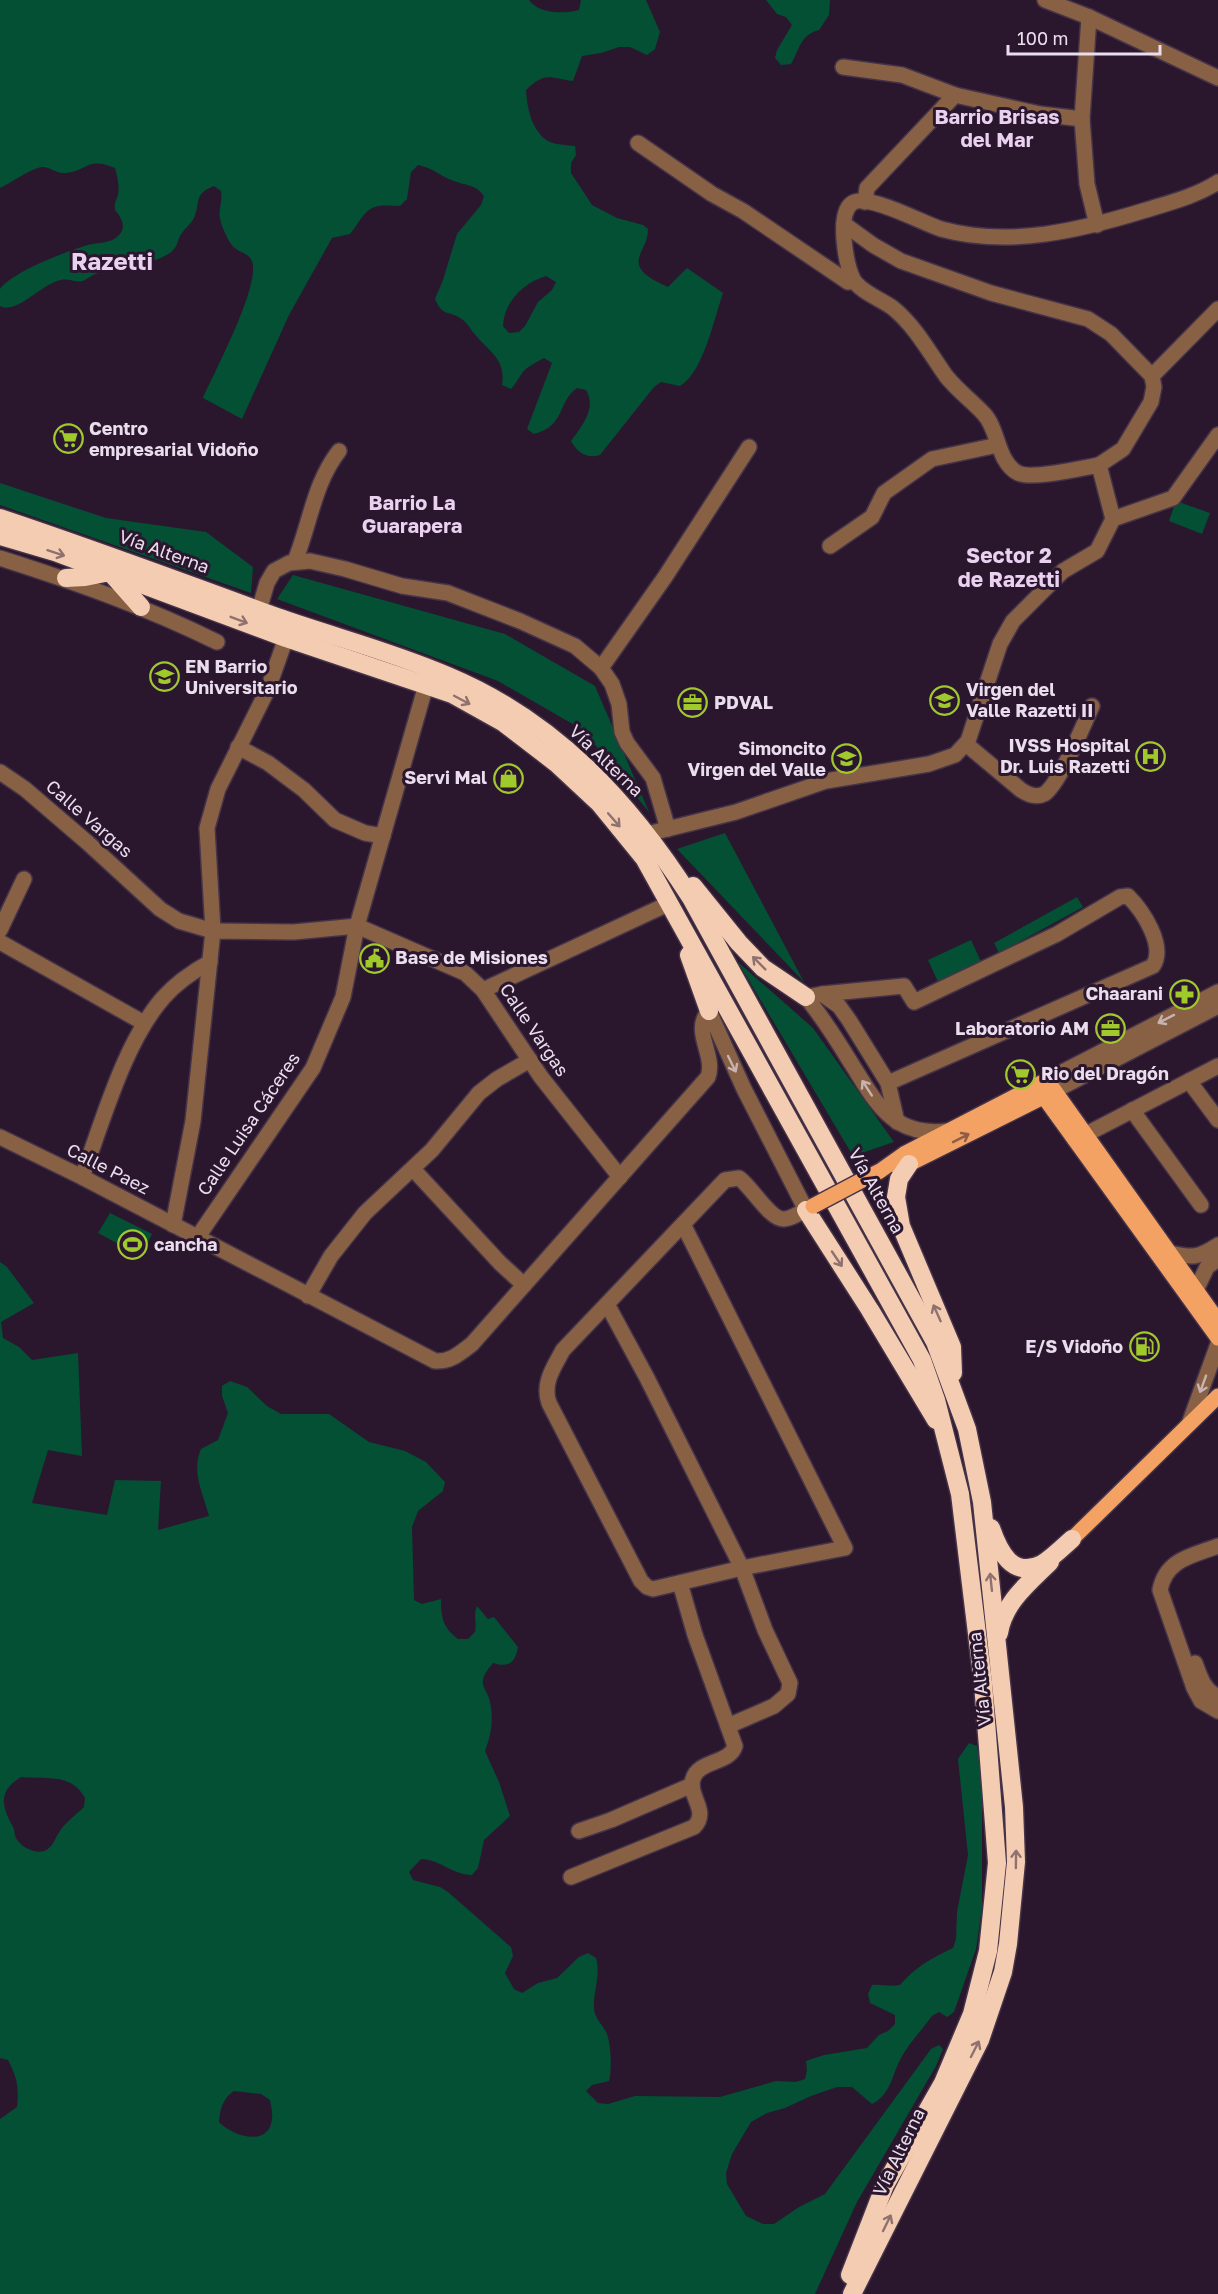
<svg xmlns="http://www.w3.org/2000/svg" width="1218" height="2294" viewBox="0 0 1218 2294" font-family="'Golos Text',sans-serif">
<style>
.green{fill:#035034;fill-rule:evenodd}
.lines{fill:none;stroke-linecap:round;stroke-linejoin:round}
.minor-casing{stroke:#453349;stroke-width:18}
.major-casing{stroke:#453349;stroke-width:18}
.highway-casing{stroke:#453349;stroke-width:21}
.minor{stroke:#886144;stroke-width:15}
.major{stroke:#f3a264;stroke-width:15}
.highway{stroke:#f4ccb1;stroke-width:18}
.major-bridge-casing{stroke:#453349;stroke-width:18;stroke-linecap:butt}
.major-bridge{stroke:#f3a264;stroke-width:15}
.oneway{stroke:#8f7270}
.oneway2{stroke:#c8b2b2}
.oneway3{stroke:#8e5c49}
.labels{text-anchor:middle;stroke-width:6;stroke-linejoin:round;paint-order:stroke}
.poi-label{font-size:18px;font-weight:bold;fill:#eadded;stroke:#2a172e;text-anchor:start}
.street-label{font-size:18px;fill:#eadded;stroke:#2a172e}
.neighbourhood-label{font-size:20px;font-weight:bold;fill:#ead1f0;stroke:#2a172e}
.quarter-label{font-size:21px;font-weight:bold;fill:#ead1f0;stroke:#2a172e}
.district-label{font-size:24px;font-weight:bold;fill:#ead1f0;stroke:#2a172e}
</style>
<rect width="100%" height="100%" fill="#2a172e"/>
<g class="green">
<path d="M 0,0 L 529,0 C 539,14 563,14 579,10 L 581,0 L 646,0 L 660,32 L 655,49 L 647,55 L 630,47 L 619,47 L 601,53 L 582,56 L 573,81 C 549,78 546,71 526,90 C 527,108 532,133 550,142 C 558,145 567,145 575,146 L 576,155 L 571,163 L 571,173 L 592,205 L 617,218 L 643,225 L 648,229 C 648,242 642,247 639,258 C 635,273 657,282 668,287 L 687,268 L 723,293 C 714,319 703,373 680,386 L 661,382 L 654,387 L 600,455 C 587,459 578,453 571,441 C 582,426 597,408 586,390 L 577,388 C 557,402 566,426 534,434 L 527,429 L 552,363 L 544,358 C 537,362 528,366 523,372 C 518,378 516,384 511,389 L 502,385 C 506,362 492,353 478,338 C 472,332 469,325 463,320 C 449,309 444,319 435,299 L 443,280 L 457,234 L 481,205 L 484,196 C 475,184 467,186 454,181 C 441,177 434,168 418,165 L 411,172 L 407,199 L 400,206 C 393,206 386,205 379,206 C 364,208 359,224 350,234 L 332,238 L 289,315 L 242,419 L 203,398 C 214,373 261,285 252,261 C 248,252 236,252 231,244 C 227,238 221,225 220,218 C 218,210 223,201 221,191 L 214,186 C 193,194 201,202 194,218 C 191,224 186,227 182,233 C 178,237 178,245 174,249 C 162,264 113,269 95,274 C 91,276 87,279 83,281 C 77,283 68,278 61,280 C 42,283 17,315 0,306 L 0,289 C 12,272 67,251 88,245 C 98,242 111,244 119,235 C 127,227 121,217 115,210 C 114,203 116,201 118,195 C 120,187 117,175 115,168 C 87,156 88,171 65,173 C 54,174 49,164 38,168 C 25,172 13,182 0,188 ZM 546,276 L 556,282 L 552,290 L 538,302 L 525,326 L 519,332 L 509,333 L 503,326 C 504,302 523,283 546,276 Z"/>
<path d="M 766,0 L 830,0 L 829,15 L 819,30 C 800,35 800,49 791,64 L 781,65 L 775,58 L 777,50 L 792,25 L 786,17 L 777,14 Z"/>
<path d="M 0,483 L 106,518 L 206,532 L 253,567 L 251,593 L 0,505 Z"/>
<path d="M 1176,501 L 1210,513 L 1202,534 L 1169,521 Z"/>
<path d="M 293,575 L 505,634 L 595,686 L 649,812 L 583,730 L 498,681 L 277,599 Z"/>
<path d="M 725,833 L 804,982 L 677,849 Z"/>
<path d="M 1077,897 L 1083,907 L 999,953 L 994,943 Z"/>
<path d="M 971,940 L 982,964 L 939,984 L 928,960 Z"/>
<path d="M 738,962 L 813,1028 L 894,1142 L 853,1156 Z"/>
<path d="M 110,1213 L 152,1234 L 141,1256 L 98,1233 Z"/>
<path d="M 0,1262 L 7,1267 L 34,1303 L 1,1322 L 3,1338 L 19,1347 L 32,1360 L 78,1353 L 82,1456 L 48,1450 L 32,1503 L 107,1515 L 115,1480 L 161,1481 L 158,1530 L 209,1516 C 203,1493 191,1472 201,1449 L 218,1440 L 228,1413 L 222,1396 L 222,1386 L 230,1381 L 247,1387 L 267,1406 L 281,1414 L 329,1414 L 369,1442 L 405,1451 L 426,1462 L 445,1482 L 443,1491 L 418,1511 L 412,1527 L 414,1600 L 422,1604 L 441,1599 C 441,1617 443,1628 458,1639 L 468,1639 L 475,1632 C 477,1623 473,1615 477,1606 L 488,1619 L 494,1617 L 518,1647 C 515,1663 509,1668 493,1663 C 489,1668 484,1674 483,1680 C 482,1687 487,1692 489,1698 C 494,1717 492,1733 485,1751 L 499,1782 L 510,1816 L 484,1840 L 478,1868 L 472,1875 C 453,1875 439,1859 421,1859 L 409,1872 L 413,1880 L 440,1887 L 448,1892 L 511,1947 L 513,1956 L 505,1973 L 514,1989 L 522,1993 L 538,1983 L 557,1978 L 579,1957 L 588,1953 L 596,1958 C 601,1975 593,1992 594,2009 C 595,2019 603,2025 607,2034 C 611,2045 612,2070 609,2081 L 592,2085 L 586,2091 L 598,2103 L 608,2104 L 635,2096 L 720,2097 L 776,2081 L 796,2082 L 805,2079 L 807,2070 L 806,2061 L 824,2055 L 867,2048 L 879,2035 L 888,2031 L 895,2024 L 895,2015 L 870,2003 L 868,1994 L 872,1985 C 882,1984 890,1987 900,1985 C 914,1968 933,1957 953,1948 L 956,1939 L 957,1912 L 968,1855 L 958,1759 L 969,1743 L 977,1746 L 982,1779 L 982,1908 L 976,1949 L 954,2012 L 947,2017 L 939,2012 L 932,2016 C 922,2030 909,2043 901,2058 C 892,2074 891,2095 872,2104 L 852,2087 L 837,2087 L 811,2096 L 785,2108 L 767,2113 L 751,2122 L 732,2154 L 726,2173 L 727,2184 L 746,2216 L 763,2224 L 774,2224 L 799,2207 L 825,2194 L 931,2049 L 939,2045 L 943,2049 L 936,2066 L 857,2202 L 815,2294 L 0,2294 L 0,2119 L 17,2107 C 19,2087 17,2077 8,2060 L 0,2058 ZM 21,1777 C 45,1780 71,1772 85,1798 L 84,1807 C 75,1816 65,1822 58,1834 C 54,1841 52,1848 44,1851 C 34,1854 21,1847 16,1838 C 14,1834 15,1829 12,1825 C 0,1803 0,1790 21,1777 ZM 234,2091 L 261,2094 L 270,2100 C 271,2106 273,2113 272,2119 C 269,2148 232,2136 219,2122 C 220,2109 223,2098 234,2091 Z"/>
</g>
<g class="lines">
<defs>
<g id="minor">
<path d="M 1045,0 L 1089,17"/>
<path d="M 843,67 L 902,75 L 955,95 L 1040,114 L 1082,119"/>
<path d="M 638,143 L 712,194 L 743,211 L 848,282 L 854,281"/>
<path d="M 865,202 L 867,188 L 955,95"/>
<path d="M 844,224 L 873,245 L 901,261 L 991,293 L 1088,319 L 1111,334 L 1152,376"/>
<path d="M 1097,225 L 1087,184 L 1082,119 L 1089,17 L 1218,78"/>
<path d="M 1099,465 C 1082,468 1032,480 1018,473 C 997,462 999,430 984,414 C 972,401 957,390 946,376 C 929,352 916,327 893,308 C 881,299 860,292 853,279 C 846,264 837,216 851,204 C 865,191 924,224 941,229 C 1010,248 1081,230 1146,210 C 1172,202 1196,196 1218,182"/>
<path d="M 1113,519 L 1099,465 L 1123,449 L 1151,402 L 1154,387 L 1152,376 L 1218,309"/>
<path d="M 830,546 L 872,517 L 884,493 L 932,459 L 998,445"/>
<path d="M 0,558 C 75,582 146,607 217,642"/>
<path d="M 295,561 C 310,524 314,483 339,451"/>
<path d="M 259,610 L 267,583 L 274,571 L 289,563 L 310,561 L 345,569 L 402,586 L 448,593 L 520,621 L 575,646 L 601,668 L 612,684 L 619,704 L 622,732 L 627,743 L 653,778 L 668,829"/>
<path d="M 601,668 L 665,577 L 749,447"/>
<path d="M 966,744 L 1021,790 C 1027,794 1036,798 1044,794 C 1059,785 1084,724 1092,706"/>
<path d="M 238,747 L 268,763 L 304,790 L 335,820 L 365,833 L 383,836"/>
<path d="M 0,772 L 25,789 L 88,843 L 160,909 L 179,921 L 213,931 L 207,828 L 218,789 L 268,689 L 286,638"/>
<path d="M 647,834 L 736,812 L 826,781 L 929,764 L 955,755 L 968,741 L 1000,644 L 1013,621 L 1063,571 L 1097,551 L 1113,519 L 1173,498 L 1218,435"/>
<path d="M 357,926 L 465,973 L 483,990 L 541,1077 L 620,1177"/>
<path d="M 0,930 L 24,879"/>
<path d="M 0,942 L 144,1023"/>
<path d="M 483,990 L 670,903"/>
<path d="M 822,994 L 839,1006 L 849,1020 L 888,1083 L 897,1122"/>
<path d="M 1047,1080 L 1218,992"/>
<path d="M 1189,1081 L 1218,1120"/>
<path d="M 888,1083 L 1153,966 C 1166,946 1143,911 1128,896 L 1120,897 L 1057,934 L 914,1002 L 904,986 L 822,994 L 806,997 C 823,1018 837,1040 851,1063 C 864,1083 877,1109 898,1122 C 913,1131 930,1133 947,1131"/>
<path d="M 1054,1091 L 1218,1006"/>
<path d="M 1132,1110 L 1201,1205"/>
<path d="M 0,1137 L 82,1177 L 435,1361 C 451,1362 460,1353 472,1344 L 708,1077 C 716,1055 691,1031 709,1011"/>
<path d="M 1075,1140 L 1218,1066"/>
<path d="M 413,1169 L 500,1263 L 524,1285"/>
<path d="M 82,1177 C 103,1121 124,1043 163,998 C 176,983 192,972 210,962"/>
<path d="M 683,1224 L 845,1548 L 742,1568 L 653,1589 L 647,1587 L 641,1581 L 549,1403 C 542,1383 554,1367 563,1350 L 725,1180 L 739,1178 C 751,1186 770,1220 784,1219 C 791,1219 799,1213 806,1210 L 744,1089 L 709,1011"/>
<path d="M 173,1225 L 193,1121 L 213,931 L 294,932 L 357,926"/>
<path d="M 197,1238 L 313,1068 L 343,997 L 357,926 L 426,685"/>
<path d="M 1170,1253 C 1193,1258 1198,1258 1218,1245"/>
<path d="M 1196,1290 L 1207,1267 L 1218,1259"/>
<path d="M 308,1296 L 331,1256 L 365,1213 L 432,1150 L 479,1093 L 497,1079 L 530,1060"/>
<path d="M 607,1304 L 647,1378 L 742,1568 L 765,1630 L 790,1683 L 788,1694 L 774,1706 L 728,1726"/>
<path d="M 1189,1424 L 1218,1344"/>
<path d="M 1218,1546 C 1192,1556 1166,1559 1160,1590 L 1194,1688 L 1201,1701 L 1218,1711"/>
<path d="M 1195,1663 C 1200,1677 1204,1690 1218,1697"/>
<path d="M 579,1831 L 611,1820 L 692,1785"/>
<path d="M 571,1877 L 694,1827 C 710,1811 687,1795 693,1779 C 698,1760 730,1764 735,1746 L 695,1635 L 680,1583"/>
</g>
<g id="major">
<path d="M 1036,1086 L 1218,1338"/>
<path d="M 898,1167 L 909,1164 L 1051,1093"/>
<path d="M 868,1177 L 880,1171 L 904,1154 L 1047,1080 L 1218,1321"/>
<path d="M 1072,1539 L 1218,1396"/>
</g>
<g id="highway">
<path d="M 0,518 C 93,549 185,583 277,617 C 334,637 393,652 448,676 C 555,721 630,802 691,898 L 935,1342 L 967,1429 L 982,1502 L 1014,1807 L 1016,1862 L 1008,1944 L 1003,1972 L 980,2040 L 852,2294"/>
<path d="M 0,536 L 55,552 L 286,638 L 452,694 L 504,723 L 556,763 L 600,804 L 644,858 L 922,1360 L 936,1400 L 960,1494 L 983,1683 L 997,1863 L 988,1951 L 972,2014 L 943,2083 L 885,2185 L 850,2275"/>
<path d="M 66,578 L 85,577 L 110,572 L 141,607"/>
<path d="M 693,886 L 739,943 L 763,968 L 806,997"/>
<path d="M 689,955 L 709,1011"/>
<path d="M 909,1164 L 899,1179 L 896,1197 L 901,1226 L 952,1347 L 953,1373"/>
<path d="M 806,1210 L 870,1310 L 936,1420"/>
<path d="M 991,1528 C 999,1551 1012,1579 1042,1564 C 1052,1558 1063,1547 1072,1539"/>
<path d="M 999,1633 C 1004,1602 1029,1583 1050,1562"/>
</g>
</defs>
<use href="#minor" class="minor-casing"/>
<use href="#major" class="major-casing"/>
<use href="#highway" class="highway-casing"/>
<use href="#minor" class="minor"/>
<use href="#major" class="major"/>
<use href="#highway" class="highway"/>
<defs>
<path id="major-bridge" d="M 813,1206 L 868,1177"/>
</defs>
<use href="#major-bridge" class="major-bridge-casing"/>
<use href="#major-bridge" class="major-bridge"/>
</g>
<defs><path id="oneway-shaft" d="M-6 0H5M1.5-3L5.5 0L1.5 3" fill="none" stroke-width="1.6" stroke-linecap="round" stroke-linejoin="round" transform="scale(1.5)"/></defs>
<g class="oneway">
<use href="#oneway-shaft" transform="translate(56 553) rotate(18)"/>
<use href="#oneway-shaft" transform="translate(239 620) rotate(21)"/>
<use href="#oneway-shaft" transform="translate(462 700) rotate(28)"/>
<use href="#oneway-shaft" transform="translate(614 820) rotate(49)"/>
<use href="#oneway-shaft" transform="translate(759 963) rotate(-135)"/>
<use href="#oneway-shaft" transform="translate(837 1259) rotate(56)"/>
<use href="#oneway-shaft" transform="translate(937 1313) rotate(-114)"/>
<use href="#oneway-shaft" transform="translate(991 1582) rotate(-96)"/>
<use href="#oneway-shaft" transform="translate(1016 1859) rotate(-89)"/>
<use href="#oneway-shaft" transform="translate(975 2049) rotate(-63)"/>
<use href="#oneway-shaft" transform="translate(887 2223) rotate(-64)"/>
</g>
<g class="oneway2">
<use href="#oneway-shaft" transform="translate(1166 1019) rotate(153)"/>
<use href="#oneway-shaft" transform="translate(732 1064) rotate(64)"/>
<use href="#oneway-shaft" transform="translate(867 1088) rotate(-123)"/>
<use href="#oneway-shaft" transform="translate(1203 1384) rotate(110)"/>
</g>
<use class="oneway3" href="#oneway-shaft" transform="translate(961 1138) rotate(-27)"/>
<defs>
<symbol id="supermarket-ring" viewBox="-11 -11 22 22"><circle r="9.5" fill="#2a172e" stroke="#a0c92b" stroke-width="1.5"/><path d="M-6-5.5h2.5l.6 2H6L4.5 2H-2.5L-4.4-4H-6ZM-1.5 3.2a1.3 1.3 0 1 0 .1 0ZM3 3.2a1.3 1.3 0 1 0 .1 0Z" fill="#a0c92b"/></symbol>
<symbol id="school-ring" viewBox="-11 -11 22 22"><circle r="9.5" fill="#2a172e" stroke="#a0c92b" stroke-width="1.5"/><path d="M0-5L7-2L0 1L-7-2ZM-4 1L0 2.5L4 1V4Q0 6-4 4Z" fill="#a0c92b"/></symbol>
<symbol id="university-ring" viewBox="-11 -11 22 22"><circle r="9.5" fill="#2a172e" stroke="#a0c92b" stroke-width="1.5"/><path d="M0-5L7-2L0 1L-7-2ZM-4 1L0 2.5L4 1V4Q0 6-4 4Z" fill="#a0c92b"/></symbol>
<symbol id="office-ring" viewBox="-11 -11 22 22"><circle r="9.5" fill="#2a172e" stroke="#a0c92b" stroke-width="1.5"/><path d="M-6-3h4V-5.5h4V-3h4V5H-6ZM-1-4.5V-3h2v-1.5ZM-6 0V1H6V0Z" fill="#a0c92b"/></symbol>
<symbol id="hospital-ring" viewBox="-11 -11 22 22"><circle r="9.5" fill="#2a172e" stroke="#a0c92b" stroke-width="1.5"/><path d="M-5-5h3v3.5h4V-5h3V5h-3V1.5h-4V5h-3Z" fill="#a0c92b"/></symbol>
<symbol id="shop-ring" viewBox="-11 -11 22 22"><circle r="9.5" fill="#2a172e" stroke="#a0c92b" stroke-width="1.5"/><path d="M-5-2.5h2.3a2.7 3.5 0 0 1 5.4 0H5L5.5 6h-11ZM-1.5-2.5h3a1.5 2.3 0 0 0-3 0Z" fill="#a0c92b"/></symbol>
<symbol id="civic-ring" viewBox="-11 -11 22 22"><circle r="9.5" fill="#2a172e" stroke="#a0c92b" stroke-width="1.5"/><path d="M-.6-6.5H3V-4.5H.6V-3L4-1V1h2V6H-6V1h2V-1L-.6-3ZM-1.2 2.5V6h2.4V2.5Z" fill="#a0c92b"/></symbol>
<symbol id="pharmacy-ring" viewBox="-11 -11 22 22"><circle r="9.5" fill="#2a172e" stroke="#a0c92b" stroke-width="1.5"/><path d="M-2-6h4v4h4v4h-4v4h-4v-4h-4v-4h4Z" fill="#a0c92b"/></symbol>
<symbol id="stadium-ring" viewBox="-11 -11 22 22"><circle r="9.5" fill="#2a172e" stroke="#a0c92b" stroke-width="1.5"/><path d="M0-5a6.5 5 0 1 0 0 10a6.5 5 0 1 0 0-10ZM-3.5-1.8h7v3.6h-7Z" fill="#a0c92b"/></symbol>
<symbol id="fuel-ring" viewBox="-11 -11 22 22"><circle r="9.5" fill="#2a172e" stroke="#a0c92b" stroke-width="1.5"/><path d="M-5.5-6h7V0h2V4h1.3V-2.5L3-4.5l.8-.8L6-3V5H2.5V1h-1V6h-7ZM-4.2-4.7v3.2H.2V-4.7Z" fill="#a0c92b"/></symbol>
</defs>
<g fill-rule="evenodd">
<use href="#supermarket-ring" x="52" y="422" width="33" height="33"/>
<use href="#school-ring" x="148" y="660" width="33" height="33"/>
<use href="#university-ring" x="928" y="684" width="33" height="33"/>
<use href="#office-ring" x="676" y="686" width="33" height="33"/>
<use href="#hospital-ring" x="1134" y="740" width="33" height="33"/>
<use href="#school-ring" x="830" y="742" width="33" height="33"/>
<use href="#shop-ring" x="492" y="762" width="33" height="33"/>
<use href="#civic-ring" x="358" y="942" width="33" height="33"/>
<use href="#pharmacy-ring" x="1168" y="978" width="33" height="33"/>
<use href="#office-ring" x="1094" y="1012" width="33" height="33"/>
<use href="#supermarket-ring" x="1004" y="1058" width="33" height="33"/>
<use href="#stadium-ring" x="116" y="1228" width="33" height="33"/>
<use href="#fuel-ring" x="1128" y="1330" width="33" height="33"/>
</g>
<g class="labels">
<g class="poi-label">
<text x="89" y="435">Centro<tspan x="89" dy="21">empresarial Vidoño</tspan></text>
<text x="185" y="673">EN Barrio<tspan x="185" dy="21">Universitario</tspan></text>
<text x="966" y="696">Virgen del<tspan x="966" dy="21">Valle Razetti II</tspan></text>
<text x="714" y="709">PDVAL</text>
<text x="1130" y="752" text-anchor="end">IVSS Hospital<tspan x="1130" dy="21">Dr. Luis Razetti</tspan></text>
<text x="826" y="755" text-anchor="end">Simoncito<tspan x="826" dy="21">Virgen del Valle</tspan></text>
<text x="487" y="784" text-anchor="end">Servi Mal</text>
<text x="395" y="964">Base de Misiones</text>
<text x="1163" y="1000" text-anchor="end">Chaarani</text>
<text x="1089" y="1035" text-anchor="end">Laboratorio AM</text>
<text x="1041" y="1080">Rio del Dragón</text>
<text x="154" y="1251">cancha</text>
<text x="1123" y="1353" text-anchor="end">E/S Vidoño</text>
</g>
<g class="street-label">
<text transform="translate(164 552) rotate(20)" y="6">Vía Alterna</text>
<text transform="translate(606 761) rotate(44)" y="6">Vía Alterna</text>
<text transform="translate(89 819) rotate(41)" y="6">Calle Vargas</text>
<text transform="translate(534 1030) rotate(56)" y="6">Calle Vargas</text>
<text transform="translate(249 1124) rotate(-56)" y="6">Calle Luisa Cáceres</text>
<text transform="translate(108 1169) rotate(27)" y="6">Calle Paez</text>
<text transform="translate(876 1191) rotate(61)" y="6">Vía Alterna</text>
<text transform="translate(980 1679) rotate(-96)" y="6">Vía Alterna</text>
<text transform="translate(899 2152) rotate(-64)" y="6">Vía Alterna</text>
</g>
<g class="neighbourhood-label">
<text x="997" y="124">Barrio Brisas<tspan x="997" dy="23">del Mar</tspan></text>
<text x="412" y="510">Barrio La<tspan x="412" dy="23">Guarapera</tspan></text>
</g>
<g class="quarter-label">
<text x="1009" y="563">Sector 2<tspan x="1009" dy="24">de Razetti</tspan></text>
</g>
<g class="district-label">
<text x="112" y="270">Razetti</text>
</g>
</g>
<path d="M1008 45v9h152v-9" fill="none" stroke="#eadded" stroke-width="3"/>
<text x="1017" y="45" font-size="18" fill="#eadded" stroke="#2a172e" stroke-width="4.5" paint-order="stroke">100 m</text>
</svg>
